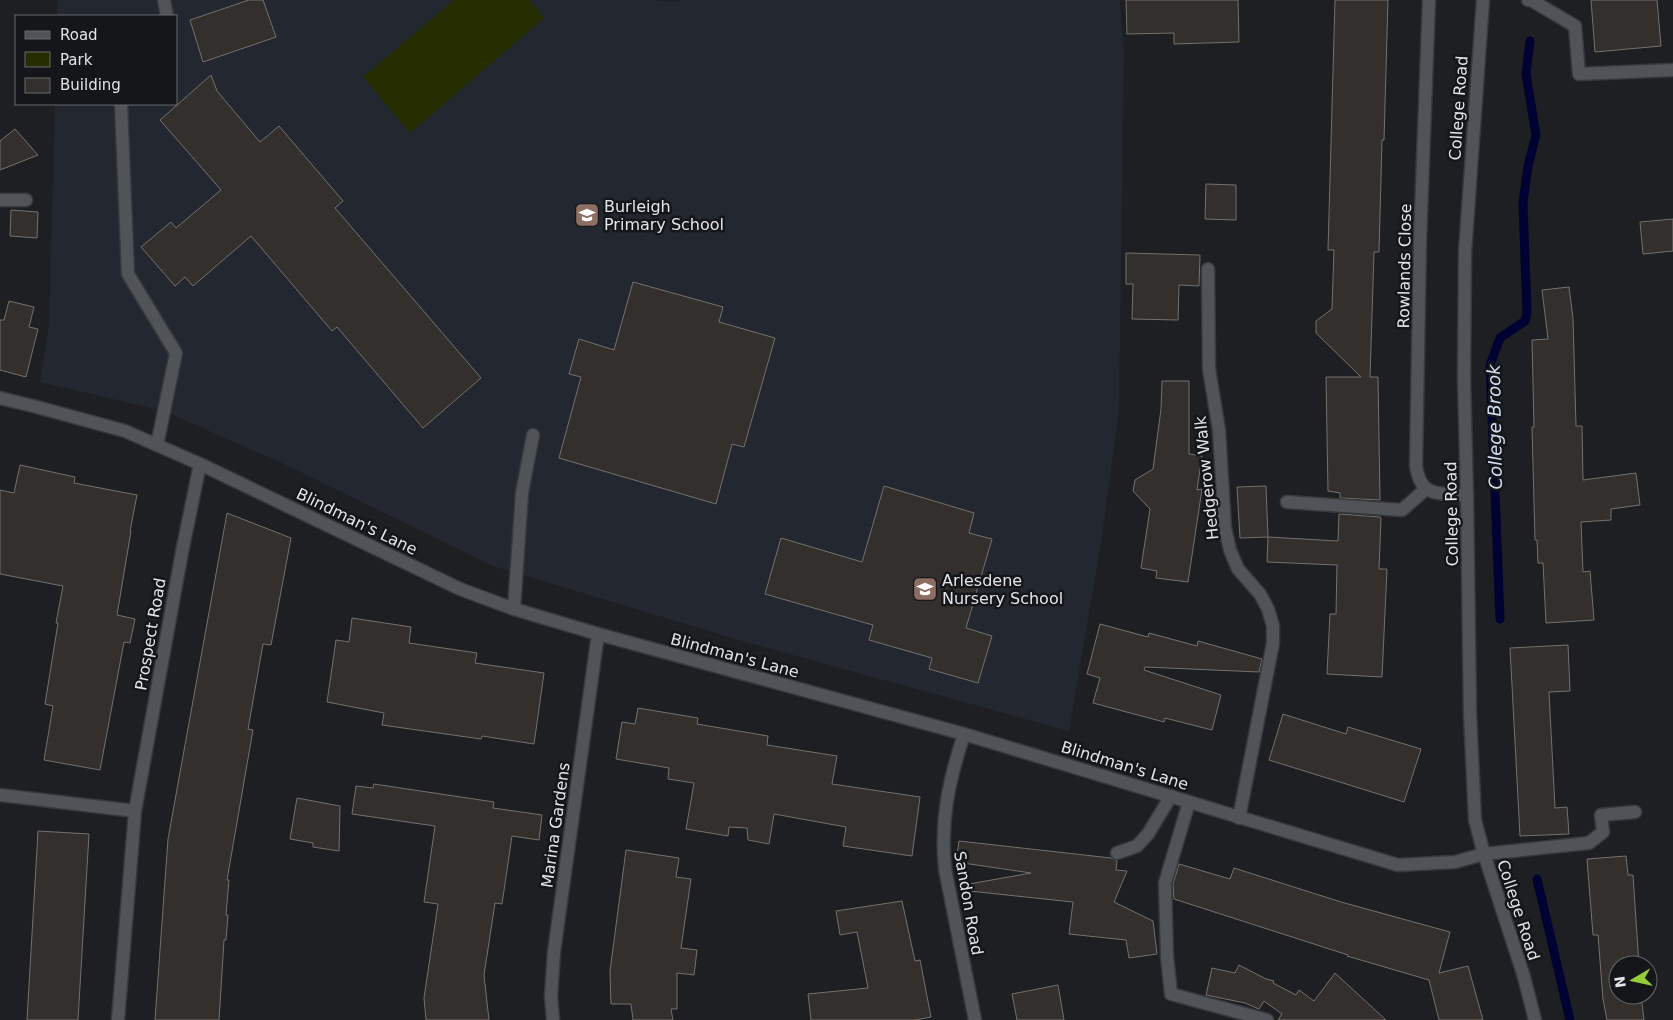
<svg xmlns="http://www.w3.org/2000/svg" width="1673" height="1020" viewBox="0 0 1673 1020" font-family="'DejaVu Sans',sans-serif">
<style>
.built{fill:#222730}
.green{fill:#262d00}
.lines{fill:none;stroke-linecap:round;stroke-linejoin:round}
.stream{stroke:#000231;stroke-width:9}
.building{fill:#332f2c;stroke:#75716d}
.service-casing{stroke:#37393c;stroke-width:15}
.minor-casing{stroke:#37393c;stroke-width:15}
.secondary-casing{stroke:#37393c;stroke-width:15}
.service{stroke:#505357;stroke-width:12}
.minor{stroke:#505357;stroke-width:12}
.secondary{stroke:#505357;stroke-width:12}
.labels{text-anchor:middle;stroke-width:5;stroke-linejoin:round;paint-order:stroke}
.street-label{font-size:16px;fill:#e3e4e7;stroke:#14161a}
.poi-label{font-size:16px;fill:#e3e4e7;stroke:#14161a;text-anchor:start}
.water-label{font-size:18px;font-style:italic;fill:#d3e0f4;stroke:#14161a}
</style>
<rect width="100%" height="100%" fill="#1d1f23"/>
<path class="built" d="M 58,0 L 653,0 L 673,2 L 684,0 L 1120,0 L 1124,54 L 1119,411 L 1102,537 L 1069,731 L 742,641 L 493,566 L 286,465 L 164,411 L 40,382 L 49,325 L 55,104 L 176,104 L 176,16 L 57,16 Z"/>
<path class="green" d="M 454,0 L 529,0 L 544,18 L 410,133 L 363,77 Z"/>
<g class="lines">
<g class="stream">
<path d="M 1500,619 L 1490,365 L 1500,338 L 1525,321 L 1527,313 L 1523,203 L 1528,166 L 1536,135 L 1526,74 L 1530,41"/>
<path d="M 1537,879 L 1570,1020"/>
</g>
</g>
<g class="building">
<path d="M 249,0 L 263,0 L 276,37 L 203,62 L 190,20 Z"/>
<path d="M 1126,0 L 1238,0 L 1239,42 L 1174,44 L 1174,33 L 1127,34 Z"/>
<path d="M 1335,0 L 1388,0 L 1384,140 L 1382,140 L 1379,252 L 1374,252 L 1370,377 L 1378,377 L 1380,500 L 1340,498 L 1340,493 L 1328,491 L 1326,377 L 1361,377 L 1316,333 L 1316,321 L 1332,309 L 1334,250 L 1328,250 Z"/>
<path d="M 1591,0 L 1657,0 L 1661,46 L 1595,52 Z"/>
<path d="M 211,75 L 217,91 L 260,142 L 279,126 L 343,201 L 335,208 L 481,378 L 423,428 L 337,327 L 332,331 L 251,236 L 193,286 L 185,277 L 175,286 L 141,247 L 171,222 L 176,228 L 221,190 L 160,120 Z"/>
<path d="M 15,129 L 38,155 L 0,170 L 0,141 Z"/>
<path d="M 1206,184 L 1236,185 L 1236,220 L 1205,219 Z"/>
<path d="M 11,210 L 38,212 L 37,238 L 10,236 Z"/>
<path d="M 1673,219 L 1673,251 L 1643,254 L 1640,222 Z"/>
<path d="M 1126,253 L 1200,255 L 1199,286 L 1179,285 L 1178,320 L 1132,319 L 1133,284 L 1126,284 Z"/>
<path d="M 633,282 L 723,307 L 719,322 L 775,338 L 744,447 L 732,444 L 716,504 L 559,458 L 581,377 L 569,374 L 579,339 L 614,350 Z"/>
<path d="M 1569,287 L 1573,318 L 1576,426 L 1582,426 L 1583,480 L 1636,473 L 1640,505 L 1611,509 L 1611,520 L 1581,522 L 1583,572 L 1590,571 L 1594,620 L 1546,623 L 1543,563 L 1538,563 L 1537,540 L 1535,540 L 1532,427 L 1534,427 L 1532,340 L 1548,339 L 1542,290 Z"/>
<path d="M 9,301 L 34,307 L 29,327 L 38,329 L 26,377 L 0,370 L 0,320 L 4,320 Z"/>
<path d="M 1162,381 L 1189,381 L 1189,454 L 1202,456 L 1197,490 L 1202,489 L 1188,582 L 1156,578 L 1157,571 L 1141,568 L 1150,509 L 1133,491 L 1135,480 L 1153,469 L 1161,409 Z"/>
<path d="M 20,465 L 75,477 L 74,483 L 137,495 L 130,531 L 131,531 L 117,615 L 135,619 L 130,643 L 124,642 L 100,770 L 44,760 L 53,706 L 45,704 L 58,623 L 56,623 L 63,586 L 0,574 L 0,490 L 14,493 Z"/>
<path d="M 884,486 L 974,513 L 969,533 L 992,539 L 966,628 L 992,636 L 978,683 L 929,669 L 932,658 L 869,640 L 873,625 L 765,594 L 781,538 L 862,562 Z"/>
<path d="M 1266,486 L 1268,537 L 1240,538 L 1237,487 Z"/>
<path d="M 227,513 L 291,538 L 271,645 L 263,644 L 248,729 L 253,730 L 227,880 L 229,880 L 226,915 L 228,915 L 226,940 L 224,940 L 219,1020 L 155,1020 L 168,839 Z"/>
<path d="M 1339,514 L 1380,517 L 1381,518 L 1379,569 L 1387,569 L 1382,677 L 1327,674 L 1330,614 L 1336,614 L 1337,565 L 1267,562 L 1268,537 L 1338,541 Z"/>
<path d="M 352,618 L 411,627 L 409,643 L 477,653 L 475,663 L 544,673 L 534,744 L 482,736 L 481,739 L 382,725 L 384,713 L 327,702 L 336,640 L 349,642 Z"/>
<path d="M 1100,624 L 1148,637 L 1149,633 L 1197,646 L 1198,641 L 1262,659 L 1259,672 L 1145,667 L 1144,670 L 1221,695 L 1212,730 L 1165,718 L 1164,722 L 1093,703 L 1100,678 L 1087,674 Z"/>
<path d="M 1568,645 L 1570,691 L 1549,692 L 1555,808 L 1567,807 L 1569,834 L 1520,836 L 1510,648 Z"/>
<path d="M 638,708 L 698,718 L 697,724 L 768,736 L 767,745 L 837,756 L 832,784 L 920,797 L 912,856 L 843,846 L 846,827 L 774,814 L 769,844 L 748,840 L 747,828 L 729,827 L 728,836 L 686,829 L 694,783 L 668,779 L 669,768 L 616,759 L 622,722 L 635,724 Z"/>
<path d="M 1283,714 L 1346,734 L 1348,727 L 1421,749 L 1404,802 L 1269,760 Z"/>
<path d="M 374,784 L 494,802 L 493,808 L 542,815 L 539,840 L 512,836 L 502,904 L 495,903 L 484,975 L 489,1020 L 426,1020 L 424,998 L 438,904 L 424,902 L 435,826 L 352,814 L 356,786 L 373,788 Z"/>
<path d="M 297,798 L 340,806 L 339,851 L 313,847 L 313,843 L 290,839 Z"/>
<path d="M 38,831 L 89,834 L 78,1020 L 27,1020 Z"/>
<path d="M 959,841 L 1111,858 L 1117,861 L 1116,870 L 1127,871 L 1114,902 L 1153,921 L 1157,954 L 1129,958 L 1126,940 L 1069,934 L 1073,902 L 969,891 L 969,884 L 1031,873 L 956,862 Z"/>
<path d="M 626,850 L 679,858 L 676,877 L 691,879 L 681,948 L 697,950 L 694,975 L 677,973 L 677,1009 L 671,1009 L 673,1020 L 633,1020 L 631,1004 L 611,1004 L 610,971 Z"/>
<path d="M 1626,856 L 1628,875 L 1633,875 L 1639,965 L 1618,965 L 1618,995 L 1641,995 L 1644,1020 L 1607,1020 L 1603,999 L 1598,935 L 1593,935 L 1587,859 Z"/>
<path d="M 1179,864 L 1230,879 L 1234,868 L 1341,902 L 1450,932 L 1439,973 L 1468,966 L 1483,1020 L 1439,1020 L 1429,980 L 1347,956 L 1348,955 L 1174,899 L 1173,884 Z"/>
<path d="M 902,901 L 915,961 L 920,960 L 931,1017 L 915,1020 L 811,1020 L 808,994 L 868,988 L 857,932 L 840,935 L 836,911 Z"/>
<path d="M 1239,965 L 1266,979 L 1274,981 L 1273,983 L 1296,995 L 1299,990 L 1314,1001 L 1335,973 L 1386,1020 L 1278,1020 L 1282,1014 L 1264,1001 L 1259,1009 L 1245,1003 L 1206,995 L 1212,968 L 1235,973 Z"/>
<path d="M 1058,985 L 1064,1020 L 1017,1020 L 1012,994 Z"/>
</g>
<g class="lines">
<defs>
<g id="service">
<path d="M 164,0 L 167,16"/>
<path d="M 1528,0 L 1531,0 L 1575,26 L 1579,74 L 1673,70"/>
<path d="M 121,104 L 128,274 L 176,353 L 157,445"/>
<path d="M 0,200 L 26,200"/>
<path d="M 1287,502 L 1402,510 L 1426,489"/>
<path d="M 514,609 L 522,493 L 533,435"/>
<path d="M 1189,802 L 1165,883 L 1167,956 L 1171,994 L 1267,1020"/>
<path d="M 1117,853 L 1137,846 L 1148,834 L 1171,796"/>
<path d="M 1484,854 L 1589,843 L 1603,832 L 1601,815 L 1635,812"/>
</g>
<g id="minor">
<path d="M 1429,0 L 1420,240 L 1416,466 C 1421,499 1439,492 1467,496"/>
<path d="M 1208,269 L 1209,369 L 1219,430 L 1225,528 L 1230,550 L 1238,569 L 1260,594 L 1268,609 L 1273,626 L 1273,643 L 1239,818"/>
<path d="M 0,398 L 33,406 L 125,431 L 200,464 L 460,589 L 514,609 L 598,634 L 964,734 L 1398,865 L 1455,862 L 1484,854"/>
<path d="M 964,734 C 949,781 940,819 945,869 L 975,1020"/>
<path d="M 0,795 L 135,811"/>
<path d="M 118,1020 L 135,811 L 182,552 L 200,464"/>
<path d="M 553,1020 L 551,996 L 554,952 L 598,634"/>
</g>
<path id="secondary" d="M 1483,0 L 1465,252 L 1464,379 L 1467,496 L 1470,713 L 1473,778 L 1475,820 L 1484,854 L 1524,977 L 1535,1020"/>
</defs>
<use href="#service" class="service-casing"/>
<use href="#minor" class="minor-casing"/>
<use href="#secondary" class="secondary-casing"/>
<use href="#service" class="service"/>
<use href="#minor" class="minor"/>
<use href="#secondary" class="secondary"/>
</g>
<defs>
<symbol id="school-square" viewBox="-11 -11 22 22"><rect x="-9" y="-9" width="18" height="18" rx="4" fill="#8d6e63" stroke="#14161a"/><path d="M0-5L7-2L0 1L-7-2ZM-4 1L0 2.5L4 1V4Q0 6-4 4Z" fill="#fff"/></symbol>
</defs>
<g fill-rule="evenodd">
<use href="#school-square" x="573" y="201" width="28" height="28"/>
<use href="#school-square" x="911" y="575" width="28" height="28"/>
</g>
<g class="labels">
<g class="street-label">
<text transform="translate(1458 108) rotate(-86)" y="6">College Road</text>
<text transform="translate(1404 266) rotate(-89)" y="6">Rowlands Close</text>
<text transform="translate(1206 478) rotate(-96)" y="6">Hedgerow Walk</text>
<text transform="translate(1451 514) rotate(-91)" y="6">College Road</text>
<text transform="translate(357 521) rotate(26)" y="6">Blindman's Lane</text>
<text transform="translate(150 634) rotate(-80)" y="6">Prospect Road</text>
<text transform="translate(735 655) rotate(15)" y="6">Blindman's Lane</text>
<text transform="translate(1125 765) rotate(17)" y="6">Blindman's Lane</text>
<text transform="translate(555 825) rotate(-82)" y="6">Marina Gardens</text>
<text transform="translate(969 903) rotate(80)" y="6">Sandon Road</text>
<text transform="translate(1519 910) rotate(72)" y="6">College Road</text>
</g>
<g class="poi-label">
<text x="604" y="212">Burleigh<tspan x="604" dy="18">Primary School</tspan></text>
<text x="942" y="586">Arlesdene<tspan x="942" dy="18">Nursery School</tspan></text>
</g>
<g class="water-label">
<text transform="translate(1495 427) rotate(-91)" y="6">College Brook</text>
</g>
</g>
<rect x="15" y="15" width="162" height="90" fill="#14161a" stroke="#67686c"/>
<rect x="25" y="31" width="25" height="8" fill="#505357" stroke="#67686c"/>
<text x="60" y="40" font-size="15" fill="#e3e4e7">Road</text>
<rect x="25" y="52" width="25" height="15" fill="#262d00" stroke="#67686c"/>
<text x="60" y="65" font-size="15" fill="#e3e4e7">Park</text>
<rect x="25" y="78" width="25" height="15" fill="#332f2c" stroke="#67686c"/>
<text x="60" y="90" font-size="15" fill="#e3e4e7">Building</text>
<g transform="translate(1633 980) rotate(261)"><circle r="24" fill="#14161a" stroke="#67686c"/>
<path d="M0-4L9 19L0 12L-9 19Z" fill="#94cc3c"/>
<text y="-8" font-size="14" font-weight="bold" text-anchor="middle" fill="#e3e4e7">N</text>
</g>
</svg>
